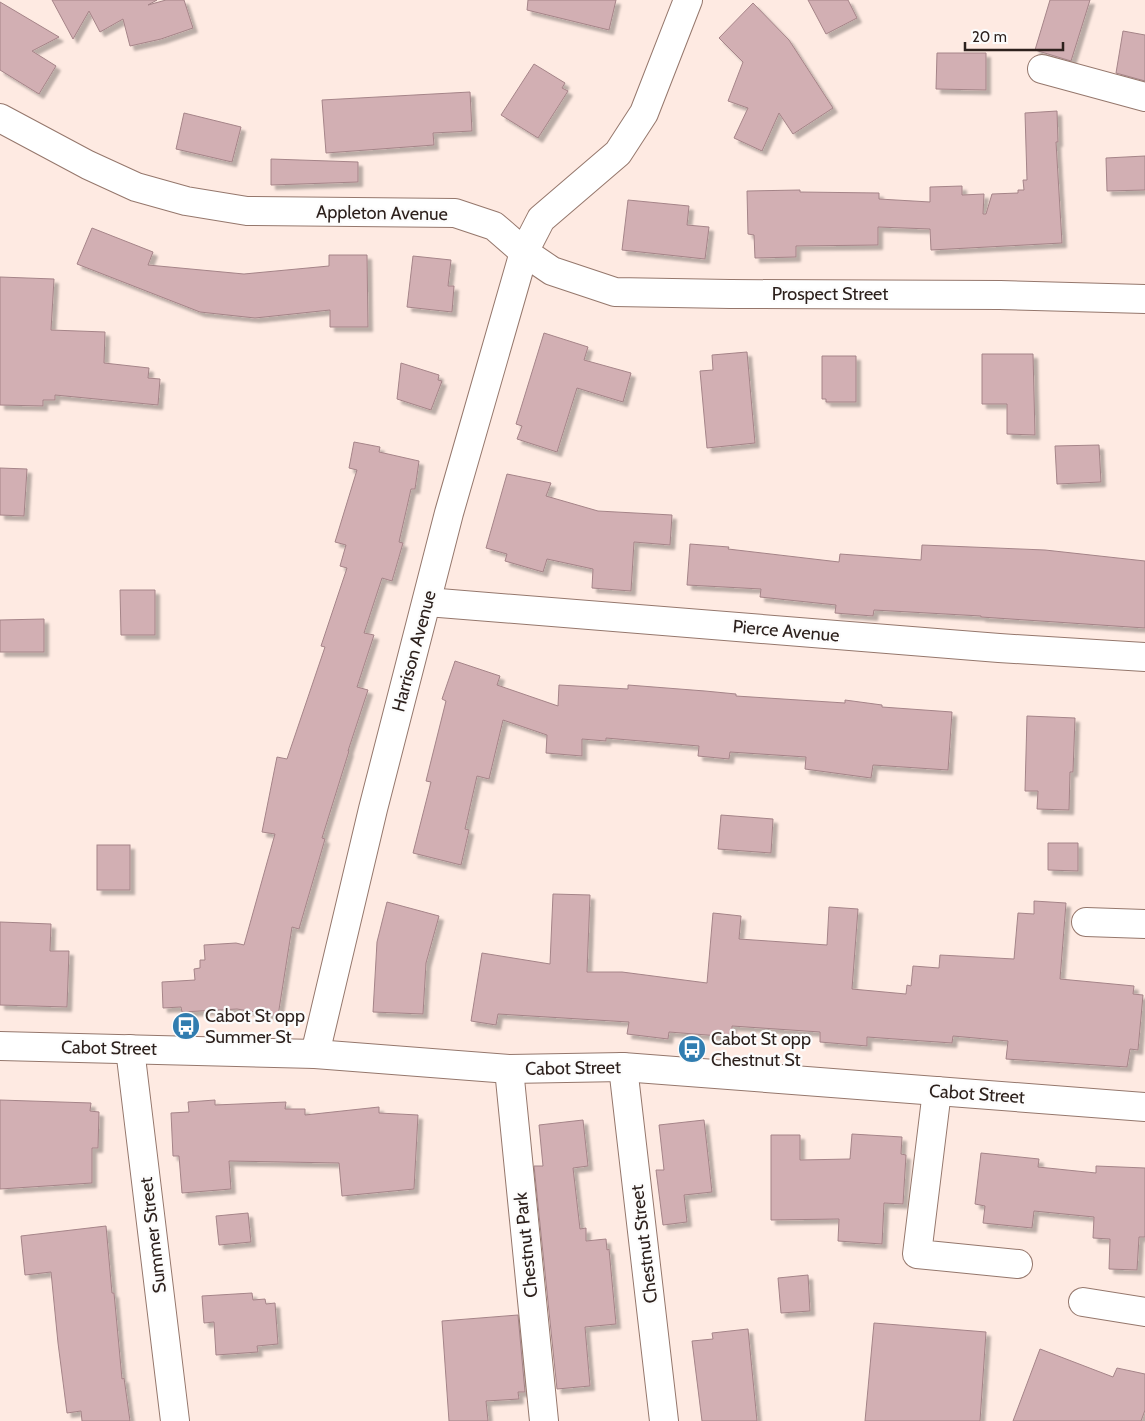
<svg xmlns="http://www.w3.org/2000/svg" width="1145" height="1421" viewBox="0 0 1145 1421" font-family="Cabin,sans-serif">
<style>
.building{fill:#d2afb3;stroke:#a58488;filter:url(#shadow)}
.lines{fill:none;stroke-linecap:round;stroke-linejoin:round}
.minor-casing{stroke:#95776c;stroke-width:30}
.major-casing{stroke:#95776c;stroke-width:30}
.minor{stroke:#fff;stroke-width:28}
.major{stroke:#fff;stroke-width:28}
.labels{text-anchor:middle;stroke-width:4.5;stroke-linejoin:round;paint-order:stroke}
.street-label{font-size:18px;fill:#2d211d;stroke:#fcfcfc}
.poi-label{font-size:18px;fill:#2d211d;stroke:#fcfcfc;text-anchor:start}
</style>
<defs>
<filter id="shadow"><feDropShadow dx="4.5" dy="4.5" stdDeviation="1" flood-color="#0004"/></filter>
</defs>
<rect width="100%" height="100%" fill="#feeae2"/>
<g class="building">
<path d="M 52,0 L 157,0 L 148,5 L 166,0 L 184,0 L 193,28 L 161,39 L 130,46 L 123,19 L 100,32 L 89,11 L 73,39 Z"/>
<path d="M 528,0 L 616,0 L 609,30 L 527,10 Z"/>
<path d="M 808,0 L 848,0 L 857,18 L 826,34 Z"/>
<path d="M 1050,0 L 1090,0 L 1071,61 L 1035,50 Z"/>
<path d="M 0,2 L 59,37 L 32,51 L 56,66 L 39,94 L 0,70 Z"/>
<path d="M 753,3 L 789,40 L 833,108 L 793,134 L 779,113 L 762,151 L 734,138 L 748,108 L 728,101 L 743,62 L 719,38 Z"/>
<path d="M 1123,31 L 1145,35 L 1145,81 L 1116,73 Z"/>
<path d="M 937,53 L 986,53 L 986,90 L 936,89 Z"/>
<path d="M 534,64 L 565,83 L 562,88 L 568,91 L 538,138 L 501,115 Z"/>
<path d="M 470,92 L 472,131 L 433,133 L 434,145 L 326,153 L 322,100 Z"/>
<path d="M 1057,111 L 1058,142 L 1056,142 L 1062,243 L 931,250 L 930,229 L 878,227 L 878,245 L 796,246 L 796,257 L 755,258 L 754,235 L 748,234 L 747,191 L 800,190 L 800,192 L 879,193 L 879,199 L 930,202 L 930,187 L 962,186 L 962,195 L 984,194 L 983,214 L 986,214 L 992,194 L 1018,193 L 1018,190 L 1024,190 L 1023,180 L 1027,180 L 1025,113 Z"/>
<path d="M 184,113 L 241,127 L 232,162 L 176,149 Z"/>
<path d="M 1145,156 L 1145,190 L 1107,191 L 1106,158 Z"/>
<path d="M 271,159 L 358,162 L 358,182 L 271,185 Z"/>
<path d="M 628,200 L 689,206 L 687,225 L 709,227 L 705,259 L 622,250 Z"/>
<path d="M 92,228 L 153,252 L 148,265 L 244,274 L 329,266 L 329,255 L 367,255 L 368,327 L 330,327 L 330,310 L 255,318 L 200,312 L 77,264 Z"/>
<path d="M 413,256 L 451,260 L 448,286 L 454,286 L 452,312 L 407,307 Z"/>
<path d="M 0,277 L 54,279 L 51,330 L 105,332 L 104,363 L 149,368 L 148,378 L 160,379 L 158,405 L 55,395 L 55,400 L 43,400 L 43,406 L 0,405 Z"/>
<path d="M 544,333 L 588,347 L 584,360 L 631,373 L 623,402 L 577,388 L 557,452 L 517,439 L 522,426 L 516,424 Z"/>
<path d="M 747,352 L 755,443 L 707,448 L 700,371 L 713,370 L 712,355 Z"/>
<path d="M 982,354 L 1033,354 L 1035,435 L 1007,434 L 1007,404 L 982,404 Z"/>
<path d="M 822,356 L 856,356 L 856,402 L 826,402 L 826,399 L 822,399 Z"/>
<path d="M 401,363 L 439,375 L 438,380 L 442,381 L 431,410 L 397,399 Z"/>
<path d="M 354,442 L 380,447 L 379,452 L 419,461 L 415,489 L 411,489 L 399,542 L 403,543 L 392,581 L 382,578 L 364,633 L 374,635 L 357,687 L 368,690 L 348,751 L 349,751 L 322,838 L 325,839 L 299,929 L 292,927 L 278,1016 L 237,1009 L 182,1012 L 181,1007 L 163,1008 L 162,982 L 195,980 L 194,969 L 200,968 L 200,960 L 205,960 L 204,945 L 236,943 L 244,945 L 275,834 L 262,832 L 277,757 L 287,759 L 325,647 L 321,646 L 347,568 L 340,566 L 346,545 L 335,542 L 357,470 L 349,468 Z"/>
<path d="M 1099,445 L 1101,482 L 1057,484 L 1055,446 Z"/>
<path d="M 0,468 L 27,469 L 24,516 L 0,515 Z"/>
<path d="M 507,474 L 551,483 L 546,496 L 598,511 L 672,515 L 670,545 L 634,542 L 631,591 L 592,588 L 593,569 L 547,559 L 543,572 L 505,561 L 507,554 L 486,548 Z"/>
<path d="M 690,544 L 729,547 L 728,549 L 839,562 L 840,554 L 921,560 L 922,545 L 1045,550 L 1145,561 L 1145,628 L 981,617 L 981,616 L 874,610 L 873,616 L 835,613 L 836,605 L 760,597 L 761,589 L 687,585 Z"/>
<path d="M 120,590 L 155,590 L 155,635 L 121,635 Z"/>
<path d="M 44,619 L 44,652 L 0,652 L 0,620 Z"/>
<path d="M 455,661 L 500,676 L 497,685 L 558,706 L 559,685 L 628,689 L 628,685 L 705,691 L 736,694 L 736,696 L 845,703 L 845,700 L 882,705 L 882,707 L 952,712 L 948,770 L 873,765 L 871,778 L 805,769 L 806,757 L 730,752 L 729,759 L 698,756 L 699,746 L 606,738 L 606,741 L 582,739 L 582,756 L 546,753 L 547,735 L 503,720 L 489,779 L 477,776 L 465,829 L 469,830 L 461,865 L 413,853 L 431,782 L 426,781 L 446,701 L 442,699 Z"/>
<path d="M 1027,716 L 1075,718 L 1073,772 L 1070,772 L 1069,810 L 1037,809 L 1038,791 L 1025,791 Z"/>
<path d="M 721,815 L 773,819 L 771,853 L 718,849 Z"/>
<path d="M 1048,843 L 1078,843 L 1078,871 L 1048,870 Z"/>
<rect x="97" y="845" width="33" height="45"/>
<path d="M 553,894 L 590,895 L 587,972 L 622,972 L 707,983 L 713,913 L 741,916 L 739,939 L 827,945 L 829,907 L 858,909 L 852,989 L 906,994 L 907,985 L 911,986 L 913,966 L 939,968 L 940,955 L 1014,959 L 1018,913 L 1034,914 L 1034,901 L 1066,903 L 1060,979 L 1134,986 L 1133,994 L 1143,995 L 1138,1050 L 1130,1049 L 1127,1067 L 1006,1059 L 1008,1041 L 953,1036 L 952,1043 L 867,1037 L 867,1046 L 820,1042 L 820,1032 L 732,1026 L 732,1037 L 669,1032 L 668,1039 L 627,1034 L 629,1022 L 498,1014 L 496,1025 L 471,1021 L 482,953 L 550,964 Z"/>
<path d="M 387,902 L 439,916 L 426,963 L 423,1014 L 373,1012 L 377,942 Z"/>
<path d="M 0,922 L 51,924 L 50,951 L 69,951 L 67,1007 L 0,1005 Z"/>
<path d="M 0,1100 L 91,1103 L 90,1111 L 99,1112 L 98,1148 L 92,1148 L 92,1183 L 0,1189 Z"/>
<path d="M 215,1100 L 215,1105 L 286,1102 L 285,1109 L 305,1109 L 305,1115 L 379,1107 L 379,1113 L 418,1115 L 414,1189 L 342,1196 L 339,1163 L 229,1161 L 231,1189 L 182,1193 L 179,1156 L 173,1156 L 171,1113 L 189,1112 L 188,1102 Z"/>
<path d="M 583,1120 L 588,1166 L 573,1168 L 580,1229 L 586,1228 L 586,1241 L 606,1239 L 607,1250 L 609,1249 L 616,1324 L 585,1327 L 590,1386 L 557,1389 L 534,1166 L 543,1166 L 539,1125 Z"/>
<path d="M 704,1120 L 712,1192 L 684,1195 L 687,1222 L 663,1225 L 656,1170 L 664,1170 L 659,1125 Z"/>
<path d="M 852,1134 L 902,1137 L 901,1154 L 906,1155 L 903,1204 L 884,1203 L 882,1244 L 838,1241 L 839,1219 L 771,1220 L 771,1135 L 800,1135 L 800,1160 L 850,1159 Z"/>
<path d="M 981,1153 L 1039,1159 L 1038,1167 L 1096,1173 L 1096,1166 L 1145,1168 L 1145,1237 L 1139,1237 L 1137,1270 L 1109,1269 L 1110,1239 L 1093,1238 L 1094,1217 L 1034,1211 L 1032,1228 L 983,1223 L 985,1206 L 975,1204 Z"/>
<path d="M 248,1213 L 251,1242 L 219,1245 L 216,1216 Z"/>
<path d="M 106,1226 L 112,1293 L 114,1293 L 122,1379 L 124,1378 L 130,1421 L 82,1421 L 81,1411 L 67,1413 L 58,1343 L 51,1272 L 25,1275 L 21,1236 Z"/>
<path d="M 808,1275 L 810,1311 L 781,1313 L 778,1278 Z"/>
<path d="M 252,1293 L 253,1300 L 265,1299 L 266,1304 L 275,1303 L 278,1344 L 257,1346 L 258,1352 L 216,1355 L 214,1322 L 204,1323 L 202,1296 Z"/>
<path d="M 518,1315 L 525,1392 L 518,1392 L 519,1399 L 486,1401 L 488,1421 L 449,1421 L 442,1321 Z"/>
<path d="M 874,1323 L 986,1332 L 980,1421 L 865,1421 Z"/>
<path d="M 748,1329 L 757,1421 L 702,1421 L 692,1341 L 713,1339 L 712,1333 Z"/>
<path d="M 1040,1349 L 1113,1377 L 1117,1368 L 1145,1374 L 1145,1410 L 1141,1421 L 1013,1421 Z"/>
</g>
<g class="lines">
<defs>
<g id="minor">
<path d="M 1042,69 L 1145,97"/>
<path d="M 0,118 L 88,165 L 136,187 L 186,201 L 247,211 L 455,213 L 494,226 L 524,252 L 541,219 L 618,153 L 644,113 L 688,0"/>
<path d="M 427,602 L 999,648 L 1145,657"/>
<path d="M 1086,922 L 1145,924"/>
<path d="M 130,1049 L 175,1421"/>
<path d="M 315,1054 L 373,809 L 449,513 L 524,252 L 552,271 L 615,292 L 730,294 L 1000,295 L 1145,299"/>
<path d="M 623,1067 L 664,1421"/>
<path d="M 509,1069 L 544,1421"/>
<path d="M 937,1091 L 917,1254 L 1018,1264"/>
<path d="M 1083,1302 L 1145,1312"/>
</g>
<path id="major" d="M 0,1046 L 315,1054 L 509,1069 L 623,1067 L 1145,1107"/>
</defs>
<use href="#minor" class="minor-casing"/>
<use href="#major" class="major-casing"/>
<use href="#minor" class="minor"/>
<use href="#major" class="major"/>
</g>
<defs>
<symbol id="bus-disc" viewBox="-11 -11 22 22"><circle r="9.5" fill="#317db0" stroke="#fcfcfc"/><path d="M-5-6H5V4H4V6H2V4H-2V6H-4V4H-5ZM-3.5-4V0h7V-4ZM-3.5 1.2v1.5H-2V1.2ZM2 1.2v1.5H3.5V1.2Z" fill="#fff"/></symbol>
</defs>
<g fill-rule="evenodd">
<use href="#bus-disc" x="170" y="1010" width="32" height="32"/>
<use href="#bus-disc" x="676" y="1033" width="32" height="32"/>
</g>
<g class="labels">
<g class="street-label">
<text transform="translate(382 213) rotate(1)" y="6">Appleton Avenue</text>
<text x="830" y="300">Prospect Street</text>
<text transform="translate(786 631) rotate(5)" y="6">Pierce Avenue</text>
<text transform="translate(414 651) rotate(-75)" y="6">Harrison Avenue</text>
<text transform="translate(109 1048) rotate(1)" y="6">Cabot Street</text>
<text transform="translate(573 1068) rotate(-1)" y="6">Cabot Street</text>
<text transform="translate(977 1094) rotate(4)" y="6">Cabot Street</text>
<text transform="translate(153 1235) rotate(-97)" y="6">Summer Street</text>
<text transform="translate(644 1244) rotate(-97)" y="6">Chestnut Street</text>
<text transform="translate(526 1245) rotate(-96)" y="6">Chestnut Park</text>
</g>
<g class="poi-label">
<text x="205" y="1022">Cabot St opp<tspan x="205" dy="21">Summer St</tspan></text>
<text x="711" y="1045">Cabot St opp<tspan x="711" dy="21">Chestnut St</tspan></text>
</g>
</g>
<path d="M965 42v8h98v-8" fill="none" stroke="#2d211d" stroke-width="2.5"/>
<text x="972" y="42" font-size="15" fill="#2d211d" stroke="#fcfcfc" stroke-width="4" paint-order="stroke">20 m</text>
</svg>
